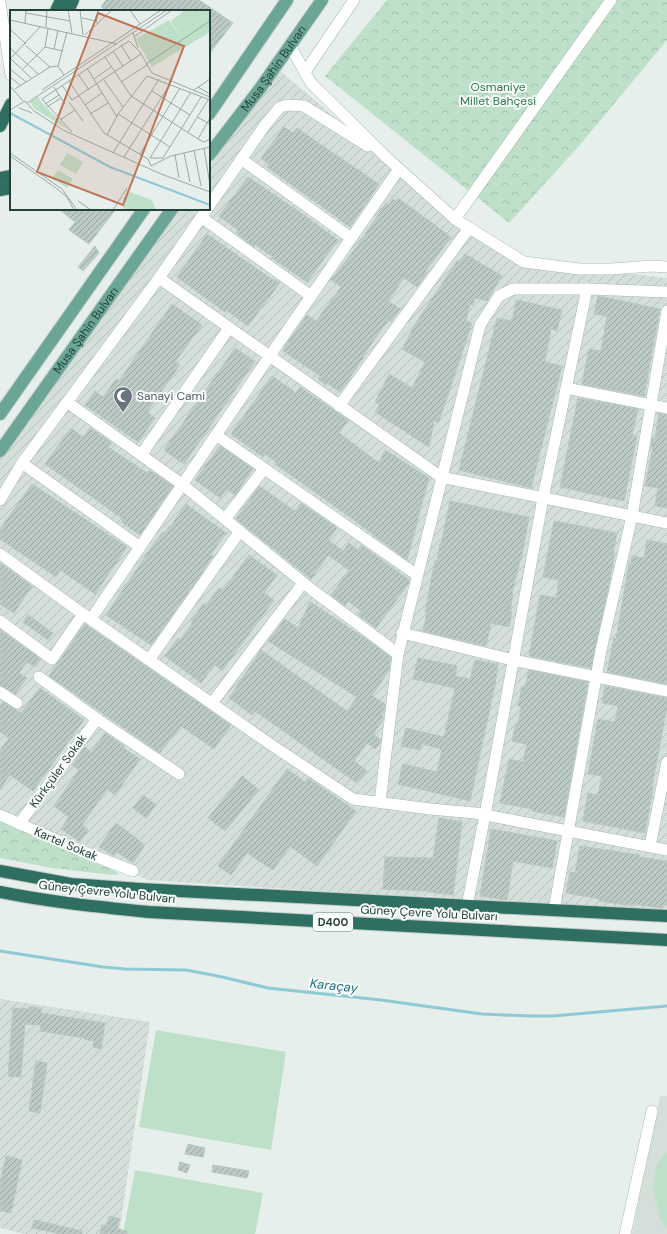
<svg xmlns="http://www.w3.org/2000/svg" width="667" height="1234" viewBox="0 0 667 1234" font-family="'DM Sans',sans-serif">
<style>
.built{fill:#d4dfda}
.industrial{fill:url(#industrial-furrows)}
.grass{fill:#bfe0c8}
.forest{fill:url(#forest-crowns)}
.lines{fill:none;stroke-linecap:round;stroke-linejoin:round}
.stream{stroke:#8ec9d4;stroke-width:3}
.building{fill:url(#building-hatch);stroke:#b8c9c2}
.street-casing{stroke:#a8b8b2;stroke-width:12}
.primary-casing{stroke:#c2cac8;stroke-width:14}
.highway-casing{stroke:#c2cac8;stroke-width:14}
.street{stroke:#fff;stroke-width:11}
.primary{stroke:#6aa596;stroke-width:12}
.highway{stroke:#2f6f62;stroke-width:12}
.labels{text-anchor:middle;stroke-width:4;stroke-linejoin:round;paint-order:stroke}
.shield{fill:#f7fbf9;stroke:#637a73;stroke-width:1}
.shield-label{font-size:11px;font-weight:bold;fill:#24423a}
.street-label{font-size:12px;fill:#24423a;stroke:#f7fbf9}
.park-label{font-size:12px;fill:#2d7a4b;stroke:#f7fbf9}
.worship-label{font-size:12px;fill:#5b616d;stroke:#f7fbf9;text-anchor:start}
.water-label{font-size:13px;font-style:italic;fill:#1c6f80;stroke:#f7fbf9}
.inset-river{fill:none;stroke:#8ec9d4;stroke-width:2}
.inset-road{fill:none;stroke:#98aaa4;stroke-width:1}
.view{fill:#c07456;fill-opacity:0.15;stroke:#c07456;stroke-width:2}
.inset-edge{fill:none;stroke:#24423a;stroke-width:2}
</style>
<defs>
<pattern id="industrial-furrows" width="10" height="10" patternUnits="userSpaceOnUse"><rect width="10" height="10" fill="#d4dfda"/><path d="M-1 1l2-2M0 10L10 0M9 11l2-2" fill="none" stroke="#b6c1bc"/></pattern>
<pattern id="forest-crowns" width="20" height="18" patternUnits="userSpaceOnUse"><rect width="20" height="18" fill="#bfe0c8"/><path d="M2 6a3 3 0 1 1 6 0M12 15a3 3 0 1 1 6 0" fill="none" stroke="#a4c1ad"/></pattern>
<pattern id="building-hatch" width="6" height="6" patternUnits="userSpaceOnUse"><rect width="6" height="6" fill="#bbcac4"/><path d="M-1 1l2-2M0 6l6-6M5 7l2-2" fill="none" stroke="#98a6a0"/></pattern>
</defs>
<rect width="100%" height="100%" fill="#e6efeb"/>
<path class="built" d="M 660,1096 L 667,1096 L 667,1234 L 632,1234 Z"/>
<g class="industrial">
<path d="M 279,70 L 455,219 L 524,262 L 667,278 L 667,911 L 621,907 L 594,908 L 522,904 L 475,899 L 425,896 L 396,896 L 148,880 L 0,812 L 0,453 L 178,209 L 209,209 L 209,166 Z"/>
<path d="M 0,999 L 150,1022 L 119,1234 L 24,1234 L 0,1228 Z"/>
</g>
<g class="grass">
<path d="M 156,1030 L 286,1052 L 271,1150 L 139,1127 Z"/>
<path d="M 667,1152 L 667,1229 L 659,1217 L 653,1186 L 657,1164 Z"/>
<path d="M 135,1170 L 263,1193 L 255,1234 L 123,1234 Z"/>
</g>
<g class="forest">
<path d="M 387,0 L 667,0 L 667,40 L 579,146 L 509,223 L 325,76 Z"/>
<path d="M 0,819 L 117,872 L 119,874 L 113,875 L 52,868 L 0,858 Z"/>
</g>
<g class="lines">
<path class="stream" d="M 0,951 L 103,967 L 125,969 L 186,970 L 218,976 L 268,988 L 381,1000 L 482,1014 L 530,1016 L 553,1016 L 667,1006"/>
</g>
<g class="building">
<path d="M 106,0 L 199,0 L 233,23 L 209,54 L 209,11 L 107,11 L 101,7 Z"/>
<path d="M 284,127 L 293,133 L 297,128 L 317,142 L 379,184 L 350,227 L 267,167 L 269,164 L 261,158 Z"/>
<path d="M 248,177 L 301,213 L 338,240 L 307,282 L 272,258 L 273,257 L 254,244 L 253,246 L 236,233 L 238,230 L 219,216 Z"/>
<path d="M 398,198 L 451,237 L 425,272 L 427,273 L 417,287 L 404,278 L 388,301 L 400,309 L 391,322 L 388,320 L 363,356 L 364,357 L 340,392 L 327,383 L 326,385 L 318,379 L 320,376 L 283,351 L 289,340 L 307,315 L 316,321 L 341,287 L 331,280 L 358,245 L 386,203 L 389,205 L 393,199 L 396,201 Z"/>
<path d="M 59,209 L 116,209 L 89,244 L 69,230 L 75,222 Z"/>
<path d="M 207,234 L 273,280 L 274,279 L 280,283 L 248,326 L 226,310 L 225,312 L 177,277 Z"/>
<path d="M 95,246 L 99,253 L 83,271 L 78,267 Z"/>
<path d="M 465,254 L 502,276 L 487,301 L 475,298 L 473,305 L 470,304 L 466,321 L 472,323 L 439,422 L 434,421 L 429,447 L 375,412 L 380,404 L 375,402 L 389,374 L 412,388 L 425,362 L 402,349 L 416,323 L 457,261 L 460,262 Z"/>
<path d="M 598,296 L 660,309 L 644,396 L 582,384 L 589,349 L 601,351 L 607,316 L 594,314 Z"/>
<path d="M 516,300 L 562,310 L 557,331 L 551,329 L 545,362 L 562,366 L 531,488 L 459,470 L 497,318 L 512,321 Z"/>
<path d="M 172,304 L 202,325 L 175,362 L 180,365 L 147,412 L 155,418 L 138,442 L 85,405 L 95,391 L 103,397 L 116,379 L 119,381 Z"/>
<path d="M 235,348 L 255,361 L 184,464 L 164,450 Z"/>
<path d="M 272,376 L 296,393 L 300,387 L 348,420 L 339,433 L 379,463 L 385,450 L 429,478 L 407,560 L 347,515 L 275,464 L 276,462 L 265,454 L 263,457 L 231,434 Z"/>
<path d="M 578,398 L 638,409 L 632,435 L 637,436 L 624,501 L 560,487 Z"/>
<path d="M 659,413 L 667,415 L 667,508 L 655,506 L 658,488 L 645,486 L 653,448 L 651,448 L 652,439 L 655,439 Z"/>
<path d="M 71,428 L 83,437 L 90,428 L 112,443 L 108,447 L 147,473 L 149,470 L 173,486 L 140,535 L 121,522 L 123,519 L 45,464 Z"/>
<path d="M 220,446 L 253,469 L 235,495 L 227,489 L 220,498 L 195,480 Z"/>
<path d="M 32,484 L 127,547 L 95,594 L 60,570 L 56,577 L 0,539 L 0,529 Z"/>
<path d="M 259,486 L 295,511 L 301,503 L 337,528 L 328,540 L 343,551 L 349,543 L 358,550 L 361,545 L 409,580 L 409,583 L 376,628 L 358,615 L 361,611 L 348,601 L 345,606 L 331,595 L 349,570 L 328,555 L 311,579 L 236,519 Z"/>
<path d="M 450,501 L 529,517 L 521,560 L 520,560 L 512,594 L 513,595 L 510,611 L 512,612 L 509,627 L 491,623 L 486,646 L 423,631 L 427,612 L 425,612 L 435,560 L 437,561 L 440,544 L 441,544 Z"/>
<path d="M 186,504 L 226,533 L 211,554 L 213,555 L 200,576 L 151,645 L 106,615 L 155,542 L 163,532 L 165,533 L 169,526 L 170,527 Z"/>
<path d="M 554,521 L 617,533 L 613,553 L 615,553 L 608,589 L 591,668 L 529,656 L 540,595 L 556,598 L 559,580 L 543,577 Z"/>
<path d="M 647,540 L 667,544 L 667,684 L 607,672 L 614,638 L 616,639 L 629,564 L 631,564 L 632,556 L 644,558 Z"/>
<path d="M 249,555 L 277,575 L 264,593 L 274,600 L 222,671 L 215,665 L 201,683 L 165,656 L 178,638 L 180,640 L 193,622 L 191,621 L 204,603 L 206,605 L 219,588 L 223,590 Z"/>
<path d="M 0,563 L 32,586 L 14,613 L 0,604 Z"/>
<path d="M 310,602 L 369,641 L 391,657 L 389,670 L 372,696 L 385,704 L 384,712 L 382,715 L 383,717 L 383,720 L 373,734 L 381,740 L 380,743 L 375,749 L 367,743 L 354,761 L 367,771 L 357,783 L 255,711 L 252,715 L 229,698 L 261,650 L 347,711 L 357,697 L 268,641 L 285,619 L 298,628 Z"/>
<path d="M 28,615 L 53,633 L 48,640 L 23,622 Z"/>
<path d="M 85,624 L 231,725 L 214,749 L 181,726 L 160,753 L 49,676 Z"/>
<path d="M 0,630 L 41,659 L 35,667 L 27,662 L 19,673 L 27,678 L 15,694 L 0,685 Z"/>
<path d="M 418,658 L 457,666 L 455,676 L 470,679 L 475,660 L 498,664 L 495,685 L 470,801 L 398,784 L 403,764 L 437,772 L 442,749 L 422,744 L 420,750 L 401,746 L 406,728 L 444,737 L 455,688 L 413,679 Z"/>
<path d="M 529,670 L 588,682 L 564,817 L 532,811 L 533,809 L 500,803 L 509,759 L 523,762 L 527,744 L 512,741 L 516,723 L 518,724 L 521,707 L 518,706 L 522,687 L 525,687 Z"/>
<path d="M 605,686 L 667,698 L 667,707 L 652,787 L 653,788 L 645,833 L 583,821 L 588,793 L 598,795 L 602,776 L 588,774 L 598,719 L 615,722 L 618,706 L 602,703 Z"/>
<path d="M 40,688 L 84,720 L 33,791 L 10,775 L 0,789 L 0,750 L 9,738 L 0,732 L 0,706 L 3,702 L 21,713 Z"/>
<path d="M 105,733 L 124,746 L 123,748 L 140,759 L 115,795 L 107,789 L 82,825 L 88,830 L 80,842 L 61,829 L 69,817 L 54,806 L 79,770 L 72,765 L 81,752 L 85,747 L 91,752 Z"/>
<path d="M 287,769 L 305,782 L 308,778 L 356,811 L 317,866 L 290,846 L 273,870 L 247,853 L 231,875 L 218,866 Z"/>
<path d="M 242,776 L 259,790 L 225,831 L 208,818 Z"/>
<path d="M 143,795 L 156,805 L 146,818 L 133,808 Z"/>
<path d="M 439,818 L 462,822 L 453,895 L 429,892 L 429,891 L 383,889 L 385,857 L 433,858 Z"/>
<path d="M 116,823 L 145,845 L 133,863 L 117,852 L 114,856 L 99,847 Z"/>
<path d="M 491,829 L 557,841 L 552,868 L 513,861 L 507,900 L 480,896 Z"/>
<path d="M 580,846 L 640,855 L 639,857 L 667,861 L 667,905 L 663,904 L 662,908 L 632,904 L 632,906 L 599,901 L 600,899 L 566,893 L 570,872 L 575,873 Z"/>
<path d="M 29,1007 L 41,1008 L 41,1013 L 105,1023 L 101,1049 L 93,1047 L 94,1041 L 84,1039 L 85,1038 L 40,1031 L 41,1025 L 25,1024 L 21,1077 L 8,1076 L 13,1008 L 29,1009 Z"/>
<path d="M 36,1061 L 47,1063 L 40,1113 L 29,1111 Z"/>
<path d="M 188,1144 L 205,1148 L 203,1157 L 185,1154 Z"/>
<path d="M 6,1156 L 22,1160 L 11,1213 L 0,1211 L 0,1183 Z"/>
<path d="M 180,1162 L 190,1165 L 187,1173 L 178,1170 Z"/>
<path d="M 213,1165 L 249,1171 L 247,1178 L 212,1172 Z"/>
<path d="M 109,1216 L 120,1219 L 117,1229 L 127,1231 L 127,1234 L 100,1234 L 102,1225 L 107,1226 Z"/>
<path d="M 34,1220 L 82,1231 L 82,1234 L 61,1234 L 32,1228 Z"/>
</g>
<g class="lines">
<defs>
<g id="street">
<path d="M 0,3 L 11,75"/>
<path d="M 291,44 L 293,51 L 311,83 L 386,157 L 455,219 L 524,262 L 579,269 L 612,269 L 651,266 L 667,267"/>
<path d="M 305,72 L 354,0"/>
<path d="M 241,159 L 351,238"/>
<path d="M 209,206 L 265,125 L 280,107 L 288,105 L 304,106 L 368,146"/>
<path d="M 201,217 L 311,296"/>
<path d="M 455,219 L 611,0"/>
<path d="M 159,278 L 441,477 L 667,523"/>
<path d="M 566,388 L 667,408"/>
<path d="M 67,402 L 183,485 L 311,589 L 398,654"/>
<path d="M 339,406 L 469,228"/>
<path d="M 216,435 L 417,575"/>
<path d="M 141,455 L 229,328"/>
<path d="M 22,463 L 140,547"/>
<path d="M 0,500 L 22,463 L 159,278 L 207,209"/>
<path d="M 225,519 L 264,469"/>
<path d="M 0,554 L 83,614 L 270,744 L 353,799 L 430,809 L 475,813 L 667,850"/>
<path d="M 0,621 L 52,659 L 83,614 L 91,619 L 269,357 L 399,169"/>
<path d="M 402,633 L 513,660 L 667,691"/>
<path d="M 149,660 L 240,531"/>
<path d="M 39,677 L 97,719 L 179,774"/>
<path d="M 0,692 L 17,703"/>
<path d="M 212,703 L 303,583"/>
<path d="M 380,802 L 398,654 L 480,325 L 499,296 L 513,289 L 587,289 L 667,292"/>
<path d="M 0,815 L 79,850 L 133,871"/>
<path d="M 19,824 L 97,719"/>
<path d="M 650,846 L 667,762"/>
<path d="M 467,906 L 485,815 L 543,498 L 587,289"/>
<path d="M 554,910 L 601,650 L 632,516 L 667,311"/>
<path d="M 625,1234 L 652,1111"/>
</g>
<g id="primary">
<path d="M 209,114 L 287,0"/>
<path id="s1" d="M 209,155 L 259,90 L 322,0"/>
<path d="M 0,414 L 144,209"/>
<path id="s2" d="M 0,451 L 172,209"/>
</g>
<g id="highway">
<path d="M 56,11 L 61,0"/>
<path d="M 68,11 L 73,0"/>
<path d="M 0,126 L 11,104"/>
<path d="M 0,178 L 11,176"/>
<path d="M 0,190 L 11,188"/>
<path d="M 0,871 L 71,884 L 140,889 L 667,916"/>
<path d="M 0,892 C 49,902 99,907 149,912 L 667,940"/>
</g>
</defs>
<use href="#street" class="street-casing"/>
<use href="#primary" class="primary-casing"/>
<use href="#highway" class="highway-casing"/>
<use href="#street" class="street"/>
<use href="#primary" class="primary"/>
<use href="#highway" class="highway"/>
</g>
<defs>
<symbol id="mosque-pin" viewBox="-11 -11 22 30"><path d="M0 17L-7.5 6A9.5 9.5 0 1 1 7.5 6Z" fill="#6b7280" stroke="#f7fbf9"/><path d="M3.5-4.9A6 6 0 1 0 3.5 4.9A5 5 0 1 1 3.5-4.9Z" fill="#fff"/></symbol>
</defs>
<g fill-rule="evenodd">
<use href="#mosque-pin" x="112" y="385" width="22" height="30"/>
</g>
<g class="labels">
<rect class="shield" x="313" y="913" width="40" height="18" rx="3"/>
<g class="shield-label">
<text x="333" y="926">D400</text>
</g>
<g class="street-label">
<text dy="4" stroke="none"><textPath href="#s1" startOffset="108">Musa Şahin Bulvarı</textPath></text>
<text dy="4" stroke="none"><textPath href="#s2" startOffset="148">Musa Şahin Bulvarı</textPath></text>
<text transform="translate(58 771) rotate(-54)" y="4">Kürkçüler Sokak</text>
<text transform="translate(66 844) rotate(23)" y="4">Kartel Sokak</text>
<text transform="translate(107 892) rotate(6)" y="4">Güney Çevre Yolu Bulvarı</text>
<text transform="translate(429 913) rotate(3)" y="4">Güney Çevre Yolu Bulvarı</text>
</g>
<g class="park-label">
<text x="498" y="91">Osmaniye<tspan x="498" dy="14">Millet Bahçesi</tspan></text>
</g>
<g class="worship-label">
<text x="137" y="400">Sanayi Cami</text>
</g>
<g class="water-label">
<text transform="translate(334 985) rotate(6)" y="5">Karaçay</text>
</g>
</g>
<g transform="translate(10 10)">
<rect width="200" height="200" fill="#e6efeb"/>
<path d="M 57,143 L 73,152 L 66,164 L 50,155 ZM 48,160 L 63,169 L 57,178 L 42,169 ZM 120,182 L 142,190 L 146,200 L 113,199 L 113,188 Z" fill="#bfe0c8"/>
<path d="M 175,0 L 200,0 L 200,22 L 142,57 L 126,29 L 159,10 L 172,28 L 161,11 ZM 28,86 L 31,92 L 60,121 L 25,99 L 20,92 Z" fill="#bfe0c8"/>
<path class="inset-river" d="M 0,103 L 100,157 L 200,195"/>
<path class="inset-road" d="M 58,0 L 62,23M 70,0 L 73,25M 120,0 L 130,14M 16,3 L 60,11M 72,8 L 86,11M 0,10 L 107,34M 15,13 L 16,0M 86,13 L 88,0M 36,17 L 37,0M 1,20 L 16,34M 123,23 L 128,38M 75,25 L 102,0M 124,27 L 162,0M 15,35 L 40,57M 111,35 L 121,51M 35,37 L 53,41M 0,38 L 28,64M 44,39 L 48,20M 103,41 L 113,56M 130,42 L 142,63 L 200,87M 95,47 L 121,86 L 188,129 L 194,132 L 200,129M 0,48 L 21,68M 0,49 L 30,17M 136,54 L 200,11M 77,58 L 107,107M 0,59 L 16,72M 13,59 L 35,37 L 38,19M 68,64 L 79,80M 54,65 L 48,56 L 57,22M 0,67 L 10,75M 84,69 L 101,57M 94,70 L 113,97M 59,71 L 94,123 L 138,149 L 141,156 L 161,146 L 200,137M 111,72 L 137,55M 52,75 L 62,90 L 131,44M 0,76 L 13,91M 44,77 L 55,94M 188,77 L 200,84M 5,79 L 40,57 L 48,56M 32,80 L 151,0M 184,80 L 200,69M 142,81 L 180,105M 59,92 L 73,111M 17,93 L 157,0M 35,94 L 49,85M 75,95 L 92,83M 37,97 L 51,88M 9,98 L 22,103M 0,100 L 15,91 L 24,101 L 53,120 L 151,164 L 200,182M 80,104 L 98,93M 108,104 L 160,137M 187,107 L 200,114M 50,110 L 65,100M 62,122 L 32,89 L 119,31 L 130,42M 178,122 L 198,90M 97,125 L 108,104 L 137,66 L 200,90M 188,129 L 200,108M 194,138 L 200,175M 184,140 L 191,176M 0,143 L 52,179 L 67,200M 103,143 L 149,69M 174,143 L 180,172M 130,144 L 170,78M 165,145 L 169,168M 0,146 L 46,178 L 57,187 L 64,200M 114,147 L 160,74M 140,148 L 153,148 L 191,87M 140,148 L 181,82M 68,191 L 81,200M 103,200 L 117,178"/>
<path class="view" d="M 88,3 L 174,36 L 113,195 L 27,162 Z"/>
<rect width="200" height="200" class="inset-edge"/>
</g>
</svg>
